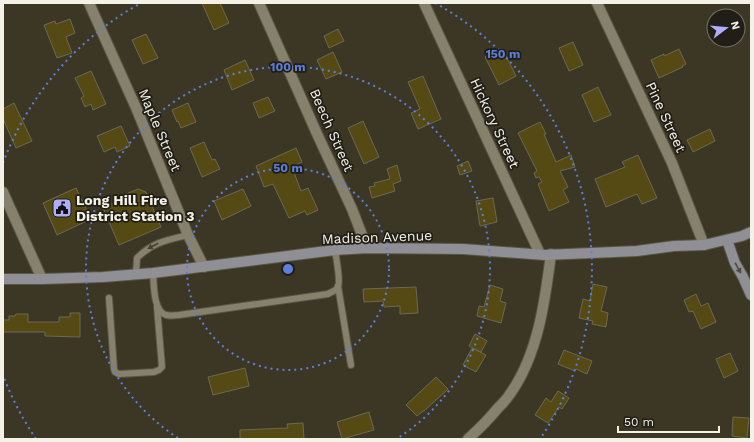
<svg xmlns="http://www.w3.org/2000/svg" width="754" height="442" viewBox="0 0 754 442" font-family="'Work Sans',sans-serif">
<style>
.building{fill:#554a14;stroke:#6c6854}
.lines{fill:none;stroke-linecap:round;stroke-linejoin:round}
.lane-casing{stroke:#595545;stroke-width:8}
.street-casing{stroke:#595545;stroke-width:12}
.secondary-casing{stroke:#595545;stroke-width:12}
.lane{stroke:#85816c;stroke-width:6}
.street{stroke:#85816c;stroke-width:10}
.secondary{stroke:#908f96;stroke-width:10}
.oneway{fill:#434134}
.oneway2{fill:#4d4b49}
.ring{fill:none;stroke:#5e7fdc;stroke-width:2;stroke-dasharray:2 4}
.labels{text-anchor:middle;stroke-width:3.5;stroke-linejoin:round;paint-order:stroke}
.street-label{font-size:14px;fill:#f4f1e6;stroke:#201e16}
.poi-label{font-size:14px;font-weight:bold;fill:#f4f1e6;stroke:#201e16;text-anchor:start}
.centre{fill:#5e7fdc;stroke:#201e16;stroke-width:2}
.ring-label{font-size:12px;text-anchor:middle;font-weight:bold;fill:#5e7fdc;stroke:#201e16;stroke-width:3.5;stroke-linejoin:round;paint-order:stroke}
</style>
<rect width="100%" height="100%" fill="#3b3724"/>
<g class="building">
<path d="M 202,3 L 220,3 L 229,23 L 214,30 Z"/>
<path d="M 70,19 L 75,33 L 66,37 L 72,53 L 57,58 L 44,25 L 55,21 L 56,24 Z"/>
<path d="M 338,29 L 344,41 L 329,48 L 324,36 Z"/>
<path d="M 146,34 L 158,58 L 143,64 L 132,40 Z"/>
<path d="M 573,42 L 583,65 L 569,71 L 559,48 Z"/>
<path d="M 502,48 L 516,76 L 499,85 L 485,57 Z"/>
<path d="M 679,49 L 686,64 L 682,66 L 683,67 L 659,78 L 651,60 L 664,54 L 664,56 Z"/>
<path d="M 333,52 L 342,72 L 326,79 L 317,60 Z"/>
<path d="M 245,60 L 254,80 L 232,90 L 224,70 Z"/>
<path d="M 91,71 L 106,104 L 93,110 L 91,104 L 85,107 L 81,98 L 84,96 L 75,78 Z"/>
<path d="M 423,76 L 441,119 L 418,129 L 411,113 L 420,109 L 408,82 Z"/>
<path d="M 598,87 L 611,115 L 594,122 L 582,95 Z"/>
<path d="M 268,97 L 275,111 L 259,118 L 253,103 Z"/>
<path d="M 14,103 L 32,141 L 16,148 L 3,119 L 3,109 Z"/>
<path d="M 188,103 L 196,122 L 181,128 L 178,121 L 177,122 L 172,110 Z"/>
<path d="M 363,121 L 379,157 L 364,164 L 348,128 Z"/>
<path d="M 540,122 L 546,134 L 544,134 L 556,162 L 571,155 L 575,167 L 560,171 L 568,187 L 563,190 L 569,202 L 549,211 L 538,184 L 542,182 L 539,177 L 536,178 L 534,173 L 537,171 L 518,133 Z"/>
<path d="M 121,126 L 130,146 L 117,152 L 115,147 L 104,152 L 97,136 Z"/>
<path d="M 710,129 L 715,141 L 693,152 L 687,140 Z"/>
<path d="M 204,142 L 212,160 L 215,159 L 220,169 L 202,177 L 190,148 Z"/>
<path d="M 296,148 L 302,162 L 292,167 L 301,191 L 308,188 L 318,210 L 307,215 L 305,211 L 289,218 L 273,184 L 264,187 L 256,166 Z"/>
<path d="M 638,155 L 657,198 L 642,204 L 637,194 L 606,207 L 595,179 L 625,167 L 622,162 Z"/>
<path d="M 468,161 L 472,171 L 460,175 L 457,166 Z"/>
<path d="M 397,165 L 401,181 L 393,184 L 395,191 L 372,198 L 369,187 L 375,186 L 374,183 L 390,179 L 387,169 Z"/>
<path d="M 76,188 L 91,219 L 57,235 L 43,203 Z"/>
<path d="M 138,189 L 146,192 L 161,227 L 119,245 L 103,208 L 127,197 L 126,194 Z"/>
<path d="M 243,189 L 251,206 L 222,220 L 214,201 Z"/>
<path d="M 493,198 L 497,222 L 480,226 L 476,201 Z"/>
<path d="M 593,284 L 607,287 L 601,311 L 608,313 L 606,327 L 592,324 L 593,321 L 579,318 L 583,299 L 590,301 Z"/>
<path d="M 490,285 L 503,289 L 500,301 L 506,303 L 501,323 L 477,316 L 479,306 L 484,307 Z"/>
<path d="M 416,287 L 418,313 L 400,314 L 400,306 L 384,307 L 383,301 L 364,302 L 363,289 Z"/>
<path d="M 696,294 L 701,306 L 708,303 L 716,322 L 701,329 L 693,311 L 689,312 L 684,300 Z"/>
<path d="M 70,313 L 80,313 L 80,337 L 45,336 L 45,332 L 3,332 L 3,320 L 9,320 L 9,316 L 15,316 L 16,314 L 28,314 L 28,322 L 59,322 L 59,317 L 70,317 Z"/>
<path d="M 475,334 L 487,341 L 481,352 L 469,346 Z"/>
<path d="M 472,348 L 486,355 L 476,372 L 463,365 Z"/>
<path d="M 564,350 L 592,361 L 587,374 L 576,369 L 575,371 L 558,364 Z"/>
<path d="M 730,353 L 738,371 L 724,378 L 716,359 Z"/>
<path d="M 245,368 L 249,386 L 213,395 L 208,377 Z"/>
<path d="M 436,377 L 448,389 L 424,411 L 423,411 L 417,416 L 406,405 Z"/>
<path d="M 558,391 L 569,398 L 562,409 L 559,407 L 548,423 L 535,415 L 546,398 L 551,402 Z"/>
<path d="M 369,412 L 374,430 L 342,439 L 337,422 Z"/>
<path d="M 733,417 L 749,418 L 747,438 L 732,436 Z"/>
<path d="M 303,423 L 304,439 L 240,439 L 240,430 L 288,428 L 287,424 Z"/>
</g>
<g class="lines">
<defs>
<g id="lane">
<path d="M 153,273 C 154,284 153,311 166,315 C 170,316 175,315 179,315 L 328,294 C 331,292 336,291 338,287 C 341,281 336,258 335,250"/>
<path d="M 136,274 L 137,258 C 153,242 167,240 188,235"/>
<path d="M 338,286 L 351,365"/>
<path d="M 109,298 L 114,369 L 115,372 L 119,374 L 154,372 L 159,370 L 162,367 L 157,307"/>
</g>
<g id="street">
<path d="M 89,3 L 137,110 L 188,235 L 204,267"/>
<path d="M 259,3 L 318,136 L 352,209 L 367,248"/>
<path d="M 424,3 L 540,254"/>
<path d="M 597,3 L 672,163 L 704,245"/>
<path d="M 3,192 L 42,279"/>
<path d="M 468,439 C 479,429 489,419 498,408 C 502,404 507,399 510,394 C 538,355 545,301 551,254"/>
</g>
<g id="secondary">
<path d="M 727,240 L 735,263 L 743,277 L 751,295"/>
<path d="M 3,279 L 42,279 L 103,277 L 153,273 L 335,250 L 367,248 L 463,249 L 545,255 L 637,251 L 674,246 L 704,245 L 742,236 L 751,232"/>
</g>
</defs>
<use href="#lane" class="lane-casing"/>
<use href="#street" class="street-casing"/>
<use href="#secondary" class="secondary-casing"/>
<use href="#lane" class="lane"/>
<use href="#street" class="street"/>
<use href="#secondary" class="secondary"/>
</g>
<defs><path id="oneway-solid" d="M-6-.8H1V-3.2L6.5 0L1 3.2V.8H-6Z"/></defs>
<use class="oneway" href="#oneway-solid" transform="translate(153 246) rotate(152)"/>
<use class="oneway2" href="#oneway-solid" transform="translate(738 268) rotate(61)"/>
<g class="ring">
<circle cx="288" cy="269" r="101"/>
<path d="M178 438A202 202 0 1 1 398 438"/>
<path d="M36 439A304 304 0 0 1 3 375M3 163A304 304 0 0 1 141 3M435 3A304 304 0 0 1 540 439"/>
</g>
<defs>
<symbol id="civic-square" viewBox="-11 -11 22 22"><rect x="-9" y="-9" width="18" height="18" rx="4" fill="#afaefa" stroke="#201e16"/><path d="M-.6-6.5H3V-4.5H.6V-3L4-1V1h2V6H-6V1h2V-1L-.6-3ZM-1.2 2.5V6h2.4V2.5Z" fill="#111"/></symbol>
</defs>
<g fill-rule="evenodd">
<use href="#civic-square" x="51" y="197" width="22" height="22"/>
</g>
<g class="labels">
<g class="street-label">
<text transform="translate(666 117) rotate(65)" y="5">Pine Street</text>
<text transform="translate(495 123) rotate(65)" y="5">Hickory Street</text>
<text transform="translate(160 130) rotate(67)" y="5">Maple Street</text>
<text transform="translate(332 130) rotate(66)" y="5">Beech Street</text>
<text transform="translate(377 237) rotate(-2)" y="5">Madison Avenue</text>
</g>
<g class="poi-label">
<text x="76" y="205">Long Hill Fire<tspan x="76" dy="16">District Station 3</tspan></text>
</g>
</g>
<circle cx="288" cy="269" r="6" class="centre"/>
<g class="ring-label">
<text x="503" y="58">150 m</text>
<text x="288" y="71">100 m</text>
<text x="288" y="172">50 m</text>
</g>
<rect width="754" height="442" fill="none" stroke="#f4f1e6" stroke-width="8"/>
<g transform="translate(726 28) rotate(74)"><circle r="19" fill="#201e16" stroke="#757269"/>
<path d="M0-3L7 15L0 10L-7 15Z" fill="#afaefa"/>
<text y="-6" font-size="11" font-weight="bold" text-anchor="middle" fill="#f4f1e6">N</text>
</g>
<path d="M618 426v6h101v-6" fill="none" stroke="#f4f1e6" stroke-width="2"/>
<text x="624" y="426" font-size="12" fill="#f4f1e6" stroke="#201e16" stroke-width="3" paint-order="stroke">50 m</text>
</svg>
